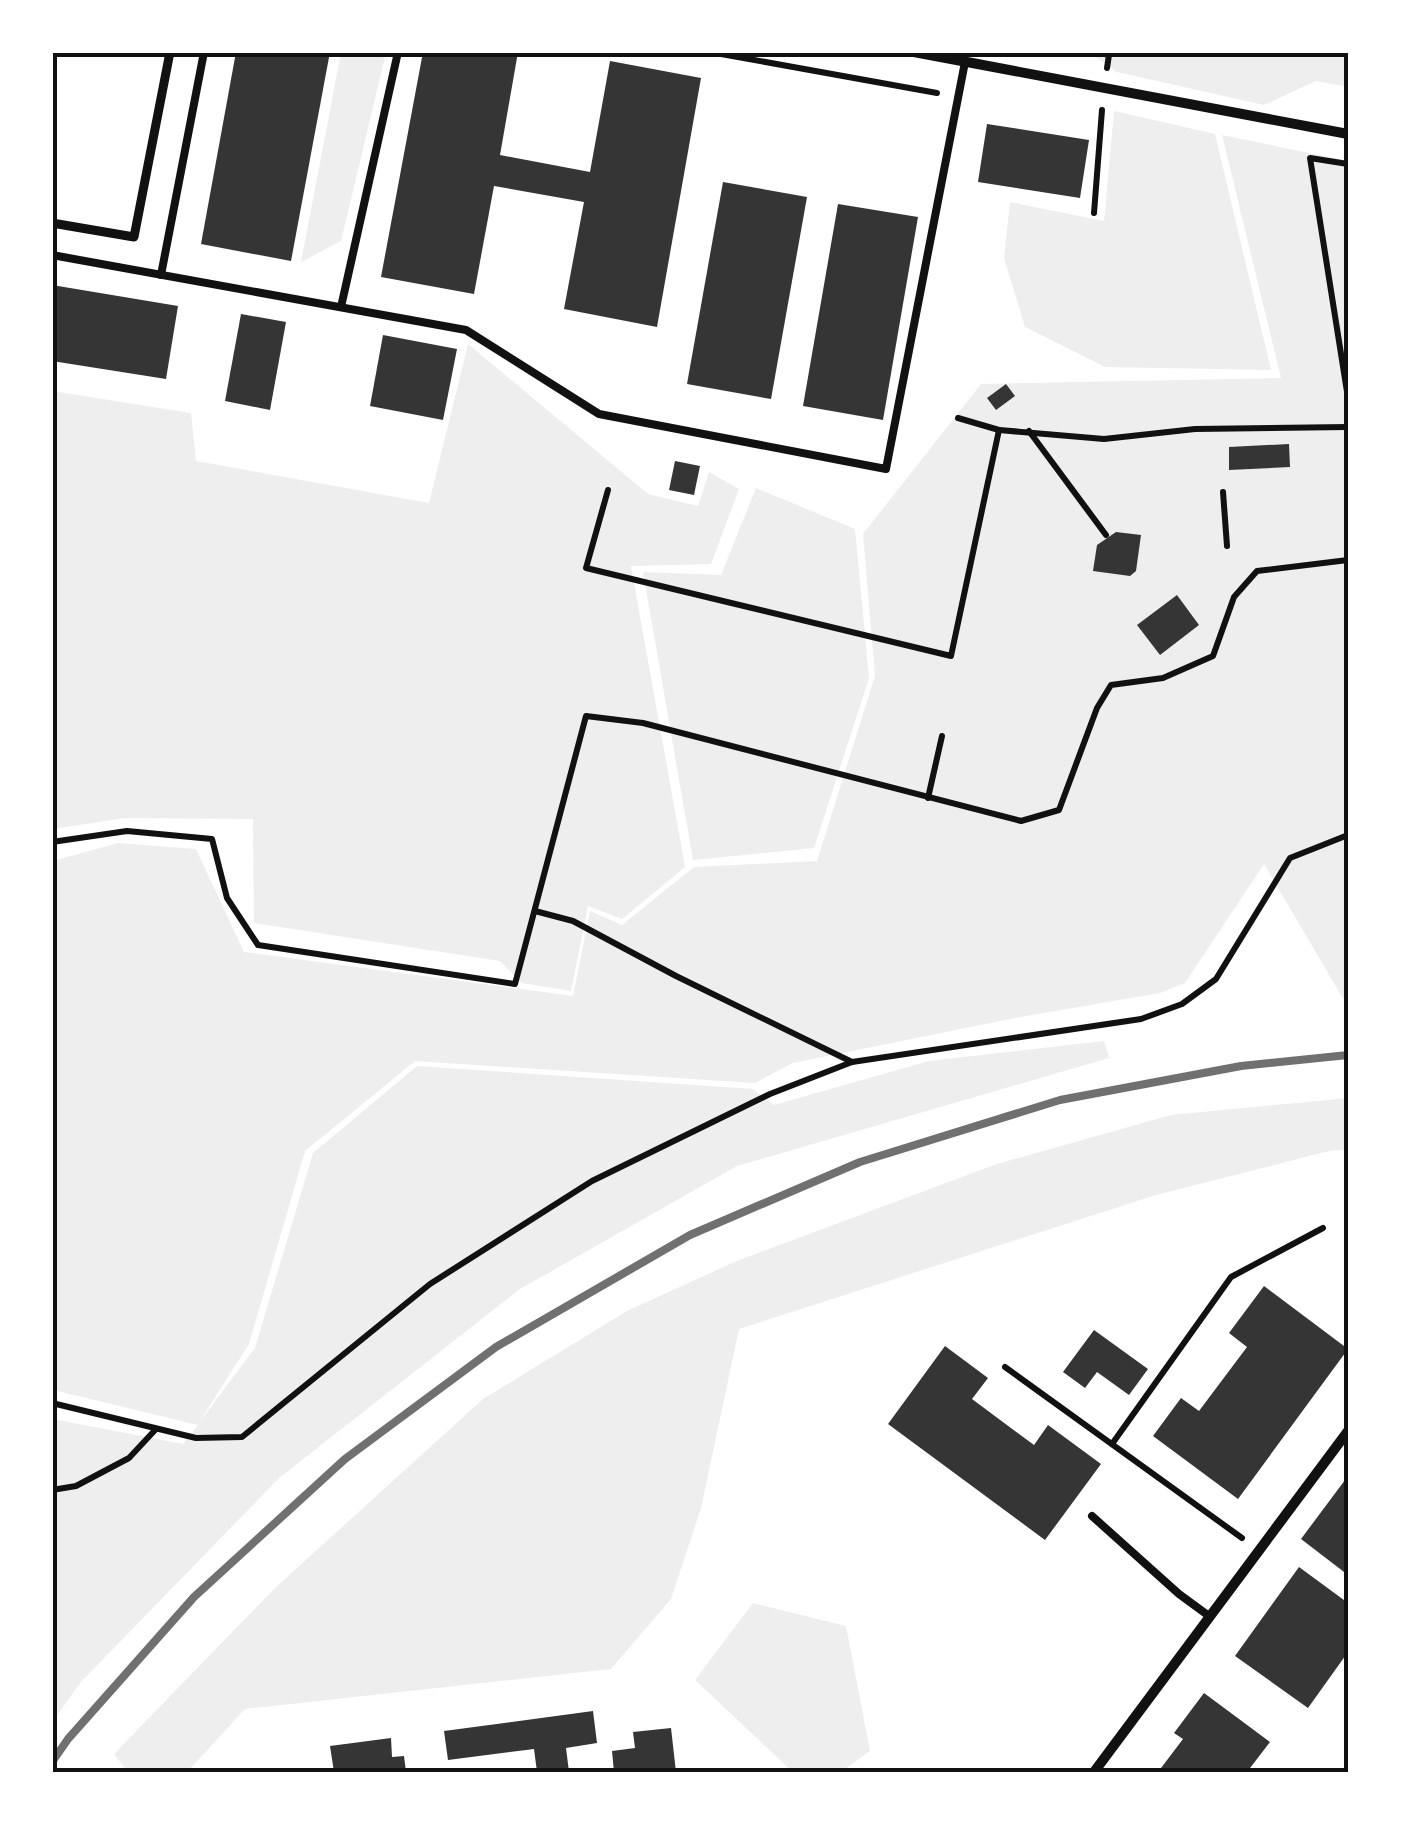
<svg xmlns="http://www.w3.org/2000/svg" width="1401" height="1825" viewBox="0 0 1401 1825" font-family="Overpass,sans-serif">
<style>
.green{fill:#eee}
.building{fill:#353535}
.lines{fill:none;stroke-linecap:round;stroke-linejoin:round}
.path{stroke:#111;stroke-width:6}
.service{stroke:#111;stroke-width:8}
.pedestrian{stroke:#111;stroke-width:9}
.minor{stroke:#111;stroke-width:10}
.rail{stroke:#707070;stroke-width:8}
.neatline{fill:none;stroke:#111;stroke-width:4}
</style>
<rect width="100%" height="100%" fill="#fff"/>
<g class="green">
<path d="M 341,53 L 386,53 L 341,241 L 301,262 Z"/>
<path d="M 1090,53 L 1348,53 L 1348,87 L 1316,81 L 1264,105 L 1117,72 Z"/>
<path d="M 1114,111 L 1215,134 L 1271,370 L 1105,367 L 1025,327 L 1004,258 L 1010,202 L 1104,221 Z"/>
<path d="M 1222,135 L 1348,161 L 1348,1007 L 1264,864 L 1185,983 L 1160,993 L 1015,1018 L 793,1063 L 755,1083 L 415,1061 L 305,1151 L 249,1344 L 198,1424 L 255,1348 L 313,1153 L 417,1066 L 753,1089 L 774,1105 L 929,1061 L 1104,1041 L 1109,1058 L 737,1166 L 520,1289 L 279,1478 L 80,1683 L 53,1721 L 53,1419 L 183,1444 L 198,1425 L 53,1390 L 53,861 L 118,843 L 196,849 L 244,952 L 573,996 L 590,911 L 622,925 L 694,867 L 817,861 L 875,676 L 863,534 L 981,384 L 1281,378 Z"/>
<path d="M 468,344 L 648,494 L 698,506 L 709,472 L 739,489 L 711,564 L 631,566 L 685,867 L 622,919 L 588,906 L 571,991 L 522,983 L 500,961 L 254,923 L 253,819 L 125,818 L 53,829 L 52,391 L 191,413 L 196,461 L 429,503 Z"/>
<path d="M 756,488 L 855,529 L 869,678 L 814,848 L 693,860 L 643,572 L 721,575 Z"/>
<path d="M 1348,1098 L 1348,1149 L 1329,1151 L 1156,1195 L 739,1329 L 701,1508 L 671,1599 L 611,1669 L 245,1709 L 187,1772 L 128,1772 L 114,1754 L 275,1588 L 483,1399 L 627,1311 L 739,1260 L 997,1164 L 1171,1115 Z"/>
<path d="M 753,1603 L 846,1626 L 870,1751 L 841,1772 L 793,1772 L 695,1680 Z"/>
</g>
<g class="building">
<path d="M 236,52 L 330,52 L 291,261 L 201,244 Z"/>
<path d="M 423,52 L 518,52 L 500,155 L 590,172 L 610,61 L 701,78 L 657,327 L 564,309 L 584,202 L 494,186 L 474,294 L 381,277 Z"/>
<path d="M 987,124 L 1089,140 L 1080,198 L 978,182 Z"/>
<path d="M 723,182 L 807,197 L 771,399 L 687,384 Z"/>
<path d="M 838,204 L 918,217 L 883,420 L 803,406 Z"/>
<path d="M 52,285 L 178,306 L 166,379 L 52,361 Z"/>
<path d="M 241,314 L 286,322 L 270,410 L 225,401 Z"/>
<path d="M 383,335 L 457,349 L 443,420 L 370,406 Z"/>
<path d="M 1006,384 L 1015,396 L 996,410 L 987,398 Z"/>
<path d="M 1289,444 L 1290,467 L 1229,470 L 1229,447 Z"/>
<path d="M 675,461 L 700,466 L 694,495 L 669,490 Z"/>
<path d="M 1116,532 L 1141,535 L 1136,571 L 1130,576 L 1093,571 L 1097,545 Z"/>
<path d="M 1177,595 L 1199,625 L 1160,655 L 1137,625 Z"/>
<path d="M 1264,1286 L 1348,1349 L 1238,1499 L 1153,1436 L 1181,1398 L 1199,1411 L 1247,1347 L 1229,1333 Z"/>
<path d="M 1094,1330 L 1148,1369 L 1129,1395 L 1097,1372 L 1085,1388 L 1063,1372 Z"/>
<path d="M 945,1346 L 988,1378 L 972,1399 L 1034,1445 L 1048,1425 L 1101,1464 L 1045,1540 L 888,1424 Z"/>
<path d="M 1348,1476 L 1348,1575 L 1301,1539 Z"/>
<path d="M 1299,1567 L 1348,1603 L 1348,1652 L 1308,1708 L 1235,1656 Z"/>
<path d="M 1204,1693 L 1270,1742 L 1247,1772 L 1158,1772 L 1183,1739 L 1174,1733 Z"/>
<path d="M 593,1711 L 597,1743 L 566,1748 L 569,1772 L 537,1772 L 534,1749 L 448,1760 L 444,1731 Z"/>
<path d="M 671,1728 L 676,1772 L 614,1772 L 612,1751 L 635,1748 L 633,1732 Z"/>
<path d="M 391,1738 L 392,1757 L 404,1756 L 406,1772 L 334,1772 L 330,1746 Z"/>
</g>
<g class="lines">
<g class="path">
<path d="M 710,52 L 937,93"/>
<path d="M 1096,52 L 1109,55 L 1107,68"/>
<path d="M 1348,164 L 1310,158 L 1348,398"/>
<path d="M 1094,213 L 1102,110"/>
<path d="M 958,418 L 999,430"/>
<path d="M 1029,431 L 1106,535"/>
<path d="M 608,490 L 586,568 L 951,656 L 999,430 L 1104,439 L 1195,429 L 1348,427"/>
<path d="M 1223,492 L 1227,546"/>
<path d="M 928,798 L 942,736"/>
<path d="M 52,842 L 127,831 L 212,839 L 227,898 L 258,945 L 515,984 L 586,716 L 643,723 L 1021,821 L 1059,810 L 1097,708 L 1111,685 L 1163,678 L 1213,656 L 1234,597 L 1257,571 L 1348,560"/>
<path d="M 535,911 L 573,921 L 676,976 L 852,1062"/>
<path d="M 1005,1367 L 1242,1538"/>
<path d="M 52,1403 L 196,1438 L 242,1437 L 430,1284 L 592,1181 L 770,1094 L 852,1062 L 1141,1019 L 1182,1004 L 1216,979 L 1290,858 L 1348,835"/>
<path d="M 1112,1444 L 1231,1277 L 1323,1228"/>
<path d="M 52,1490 L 76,1486 L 129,1458 L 156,1429"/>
</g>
<g class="service">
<path d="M 52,255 L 466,330 L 599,414 L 886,469 L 965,62"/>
<path d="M 161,275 L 204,52"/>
<path d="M 341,307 L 398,52"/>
<path d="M 1092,1516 L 1179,1594 L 1209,1616"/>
</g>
<path class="pedestrian" d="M 52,223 L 134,237 L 170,52"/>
<g class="minor">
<path d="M 914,52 L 1348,134"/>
<path d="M 1094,1772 L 1348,1431"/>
</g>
<path class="rail" d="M 52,1762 L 68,1739 L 194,1597 L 345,1459 L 496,1347 L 690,1235 L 860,1162 L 1060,1100 L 1241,1066 L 1348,1055"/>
</g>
<rect width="1401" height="1825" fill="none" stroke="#ffffff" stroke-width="110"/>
<rect x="55" y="55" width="1291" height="1715" class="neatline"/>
</svg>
